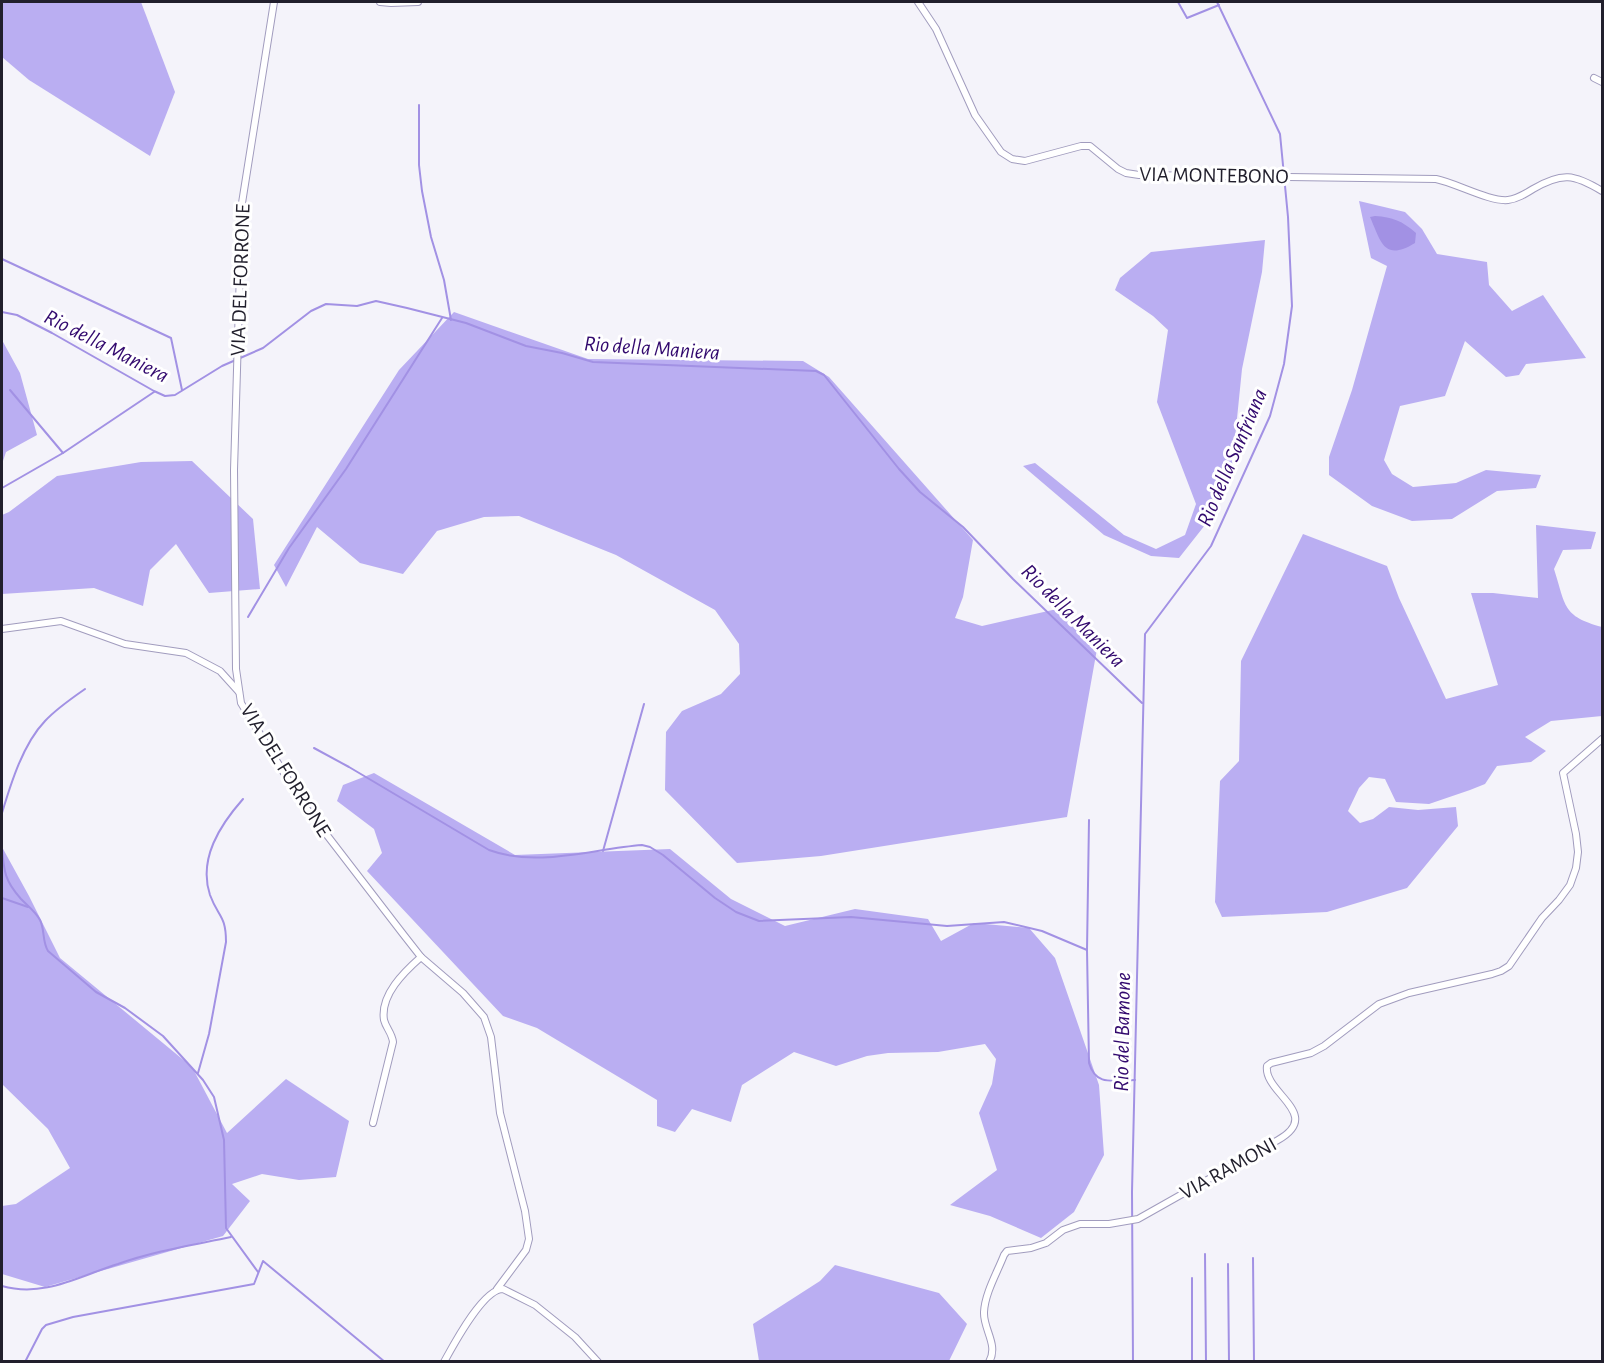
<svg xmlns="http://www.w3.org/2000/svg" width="1604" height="1363" viewBox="0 0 1604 1363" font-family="'Alegreya Sans',sans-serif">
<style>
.forest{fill:#baaef2}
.water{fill:#a291e4}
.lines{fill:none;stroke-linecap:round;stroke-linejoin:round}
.stream{stroke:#a291e4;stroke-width:2}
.street-casing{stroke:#a19cbe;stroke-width:8}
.street{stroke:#fff;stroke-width:6}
.labels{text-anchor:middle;stroke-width:6;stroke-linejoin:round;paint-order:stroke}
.street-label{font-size:21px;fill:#211f2c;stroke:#fff}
.water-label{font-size:22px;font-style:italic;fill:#32096e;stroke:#fff}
</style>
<rect width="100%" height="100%" fill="#f4f3fa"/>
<g class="forest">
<path d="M 2,2 L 141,2 L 175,92 L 150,156 L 29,80 L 2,57 Z"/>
<path d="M 1359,201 L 1405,212 L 1422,229 L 1437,254 L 1487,262 L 1489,285 L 1512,311 L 1543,295 L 1586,358 L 1526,364 L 1519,375 L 1506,377 L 1465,341 L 1445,396 L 1400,406 L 1384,460 L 1392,474 L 1413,487 L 1456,483 L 1486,470 L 1541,475 L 1536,488 L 1497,491 L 1452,519 L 1412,521 L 1372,506 L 1329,475 L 1329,457 L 1352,390 L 1387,266 L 1371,258 Z"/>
<path d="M 1265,240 L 1262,272 L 1242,369 L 1232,468 L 1205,525 L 1179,558 L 1151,556 L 1104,535 L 1023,466 L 1035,463 L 1124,535 L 1156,549 L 1185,535 L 1196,504 L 1157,402 L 1168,330 L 1153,316 L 1115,290 L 1120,278 L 1151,252 Z"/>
<path d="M 454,312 L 588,359 L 803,361 L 829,377 L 973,540 L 963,597 L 955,618 L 982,626 L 1057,609 L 1097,649 L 1067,817 L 821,856 L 737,863 L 665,790 L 666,732 L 682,711 L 721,694 L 740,674 L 739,644 L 715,610 L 616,555 L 519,516 L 484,517 L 437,531 L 403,574 L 360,563 L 317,527 L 286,587 L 274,565 L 399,370 Z"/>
<path d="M 2,340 L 20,373 L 37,435 L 6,452 L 2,464 Z"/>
<path d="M 192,461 L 253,519 L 260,589 L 209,593 L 176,544 L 150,570 L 143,606 L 94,588 L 2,594 L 2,515 L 9,512 L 57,476 L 141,462 Z"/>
<path d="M 1536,525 L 1596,532 L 1591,549 L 1563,550 L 1554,569 C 1566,606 1562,616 1602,627 L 1602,716 L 1551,721 L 1525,737 L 1546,751 L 1531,762 L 1497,766 L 1485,784 L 1470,790 L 1429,804 L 1396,802 L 1385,779 L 1369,777 L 1359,788 L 1348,811 L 1360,823 L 1373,819 L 1389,807 L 1418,810 L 1456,807 L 1458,826 L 1407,888 L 1327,912 L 1222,917 L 1215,902 L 1220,781 L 1239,761 L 1241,661 L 1303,534 L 1387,566 L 1399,598 L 1446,699 L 1498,685 L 1471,593 L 1493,593 L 1538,598 Z"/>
<path d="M 374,773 L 515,855 L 670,849 L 731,899 L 785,926 L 855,909 L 928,919 L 941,941 L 974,923 L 1029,928 L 1055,958 L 1099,1085 L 1104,1155 L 1074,1212 L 1041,1238 L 990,1216 L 950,1205 L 997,1170 L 979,1113 L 992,1084 L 996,1059 L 985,1044 L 938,1052 L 888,1053 L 867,1056 L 836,1066 L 794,1052 L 742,1085 L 731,1122 L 692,1109 L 675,1132 L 657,1126 L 657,1100 L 537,1028 L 503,1016 L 367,871 L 382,853 L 374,829 L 337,801 L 343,785 Z"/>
<path d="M 2,847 L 29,896 L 60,958 L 192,1067 L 227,1133 L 286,1079 L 349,1121 L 336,1177 L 299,1180 L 262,1174 L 232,1184 L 250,1201 L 223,1236 L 45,1287 L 2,1274 L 2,1206 L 16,1204 L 70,1168 L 48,1129 L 2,1084 Z"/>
<path d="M 835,1265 L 939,1293 L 967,1324 L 949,1361 L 759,1361 L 753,1324 L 820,1281 Z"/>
</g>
<path class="water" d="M 1375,216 C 1393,217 1402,221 1416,233 L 1415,243 C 1384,262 1381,242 1370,217 Z"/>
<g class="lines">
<g class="stream">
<path d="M 1178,2 L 1187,18 L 1219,5"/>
<path d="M 419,105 L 419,165 L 422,191 L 431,237 L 444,280 L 451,320"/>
<path d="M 2,259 L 171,338 L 182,390"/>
<path d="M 2,312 L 17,315 L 52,333 L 154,391 L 165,396 L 175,395 L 222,366 L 263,348 L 311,311 L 326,304 L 357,306 L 376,301 L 407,308 L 466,323 L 526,346 L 562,353 L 593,362 L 816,371 L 824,375 L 899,469 L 920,492 L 963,527 L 1013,579 L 1142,703"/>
<path d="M 10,390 L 63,453"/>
<path d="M 2,488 L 63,453 L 154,392"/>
<path d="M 248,617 L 289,548 L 346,469 L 442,318"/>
<path d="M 314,748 L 349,767 L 489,850 C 538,868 591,849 642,845 L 650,847 L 663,855 L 715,898 L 736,912 L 759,921 L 851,917 L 947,926 L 1004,922 L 1042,931 L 1087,950"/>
<path d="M 2,813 C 11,783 23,744 45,721 C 56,709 72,698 85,689"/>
<path d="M 1089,820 L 1087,950 L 1089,1063 C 1096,1087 1114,1080 1135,1080"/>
<path d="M 2,849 C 4,872 5,881 21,899 C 28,906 36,912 40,920 C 45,930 42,941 48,951 L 96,992 L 125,1008 L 163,1036 L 203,1080 L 214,1097 L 224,1140 L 226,1228 L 258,1272"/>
<path d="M 603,851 L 644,704"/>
<path d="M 2,898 L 28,907"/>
<path d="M 198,1073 L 209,1034 L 226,942 C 226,915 218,917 210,895 C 198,859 220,825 243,799"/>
<path d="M 1205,1254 L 1206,1362"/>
<path d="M 1253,1258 L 1254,1362"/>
<path d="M 1228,1264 L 1229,1362"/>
<path d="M 2,1286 C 44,1298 79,1276 118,1264 C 154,1251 193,1245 231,1237"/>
<path d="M 25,1362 L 42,1329 L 46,1325 L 73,1317 L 254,1284 L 263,1261 L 385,1362"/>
<path d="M 1133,1362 L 1132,1192 L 1145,634 L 1211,546 L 1270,416 L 1284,364 L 1292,306 L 1288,217 L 1280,134 L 1217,2"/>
<path d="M 1192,1362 L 1192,1278"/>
</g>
<defs>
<g id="street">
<path d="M 274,2 L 242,203 L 234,470 L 236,669 L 241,703 L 303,804 L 403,934 L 421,957 L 463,993 L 484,1017 L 491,1037 L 500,1113 L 525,1211 L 529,1239 L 526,1250 L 497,1289"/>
<path d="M 380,2 L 391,3 L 418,2"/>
<path d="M 918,2 L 936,29 L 975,115 L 1001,152 L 1012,159 L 1025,161 L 1081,146 L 1090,146 L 1118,169 L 1126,173 L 1139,175 L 1436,179 C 1456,183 1490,202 1508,200 C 1517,199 1525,194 1533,189 C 1562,172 1574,174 1602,191"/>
<path d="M 1594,78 L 1602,82"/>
<path d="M 2,629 L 61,621 L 125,644 L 186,653 L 220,671 L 239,692"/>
<path d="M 373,1123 L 393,1042 C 392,1033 386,1028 384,1020 C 380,995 404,972 421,957"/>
<path d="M 444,1362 C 454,1344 483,1289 503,1289 L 535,1305 L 575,1337 L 598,1362"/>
<path d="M 989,1362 C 999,1345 983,1329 984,1312 C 985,1293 997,1273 1004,1255 L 1007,1251 L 1031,1248 L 1046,1243 L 1063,1230 L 1080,1224 L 1109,1224 L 1138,1219 L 1278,1140 C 1324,1114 1263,1093 1267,1066 L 1271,1063 L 1311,1053 L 1324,1046 L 1379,1004 L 1409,993 L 1492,974 L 1501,971 L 1509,966 L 1542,918 L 1559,900 L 1570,885 L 1576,868 L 1578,852 L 1576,834 L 1563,773 L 1602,739"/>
</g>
</defs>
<use href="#street" class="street-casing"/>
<use href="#street" class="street"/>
</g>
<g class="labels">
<g class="street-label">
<text transform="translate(1214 175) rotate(1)" y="7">VIA MONTEBONO</text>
<text transform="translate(240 280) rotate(-88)" y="7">VIA DEL FORRONE</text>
<text transform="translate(286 770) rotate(58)" y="7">VIA DEL FORRONE</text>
<text transform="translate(1228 1168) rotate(-29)" y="7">VIA RAMONI</text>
</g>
<g class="water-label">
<text transform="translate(107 345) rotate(27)" y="8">Rio della Maniera</text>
<text transform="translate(652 347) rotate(4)" y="8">Rio della Maniera</text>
<text transform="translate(1231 457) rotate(-67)" y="8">Rio della Sanfriana</text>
<text transform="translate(1074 615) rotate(45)" y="8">Rio della Maniera</text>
<text transform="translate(1121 1032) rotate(-89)" y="8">Rio del Bamone</text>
</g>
</g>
<rect width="1604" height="1363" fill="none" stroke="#211f2c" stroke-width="6"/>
</svg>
